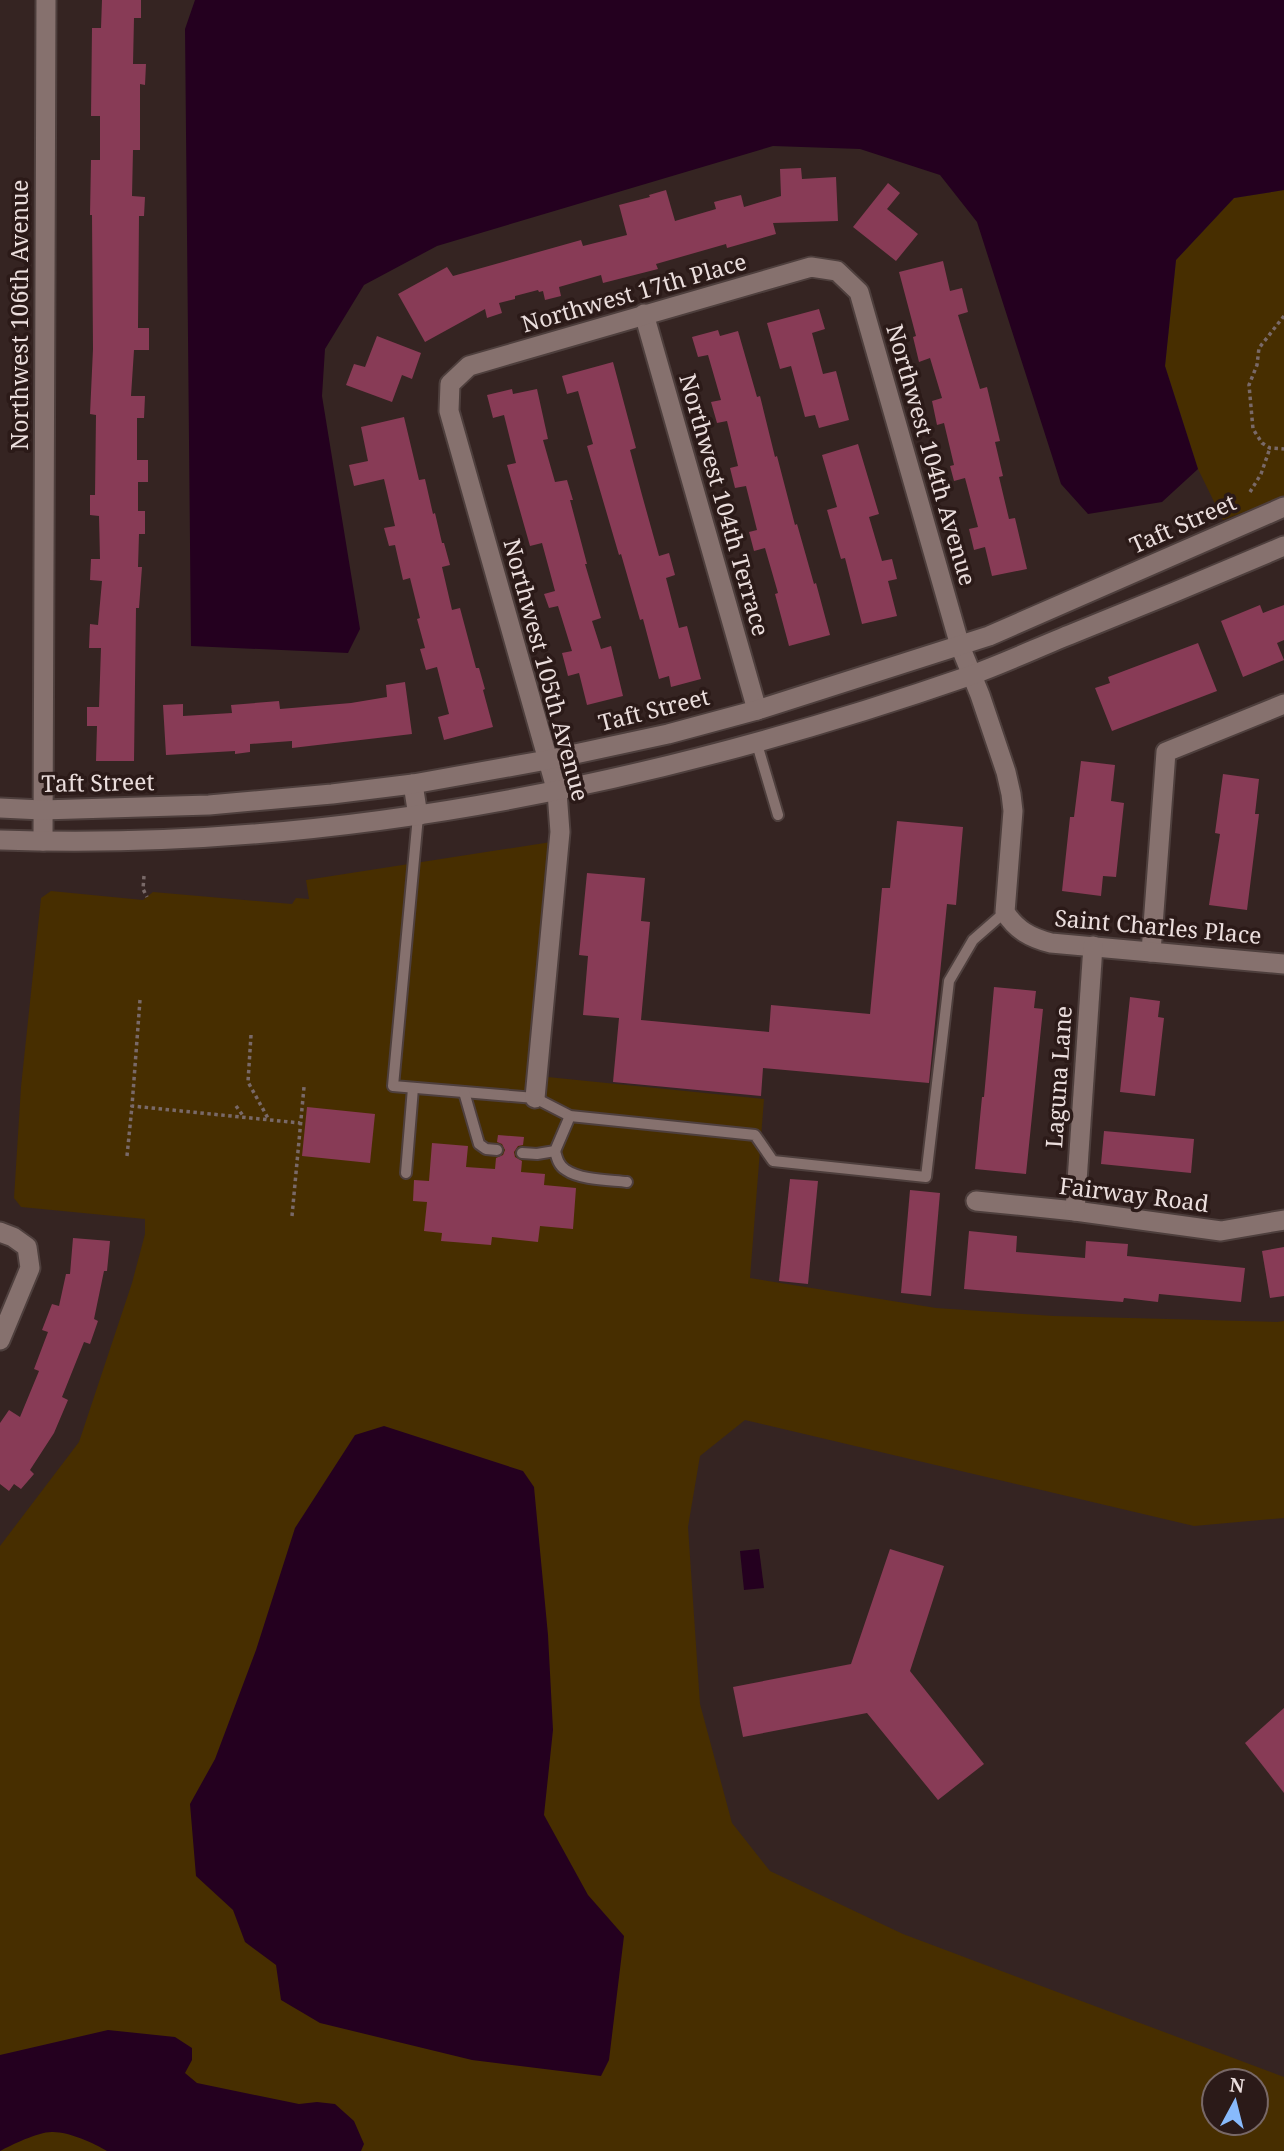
<svg xmlns="http://www.w3.org/2000/svg" width="1284" height="2151" viewBox="0 0 1284 2151" font-family="'Noto Serif',serif">
<style>
.green{fill:#472e00;fill-rule:evenodd}
.water{fill:#24001f}
.building{fill:#883b56}
.lines{fill:none;stroke-linecap:round;stroke-linejoin:round}
.service-casing{stroke:#4e3f3d;stroke-width:14}
.minor-casing{stroke:#4e3f3d;stroke-width:23}
.tertiary-casing{stroke:#4e3f3d;stroke-width:23}
.path{stroke:#796968;stroke-width:3.5;stroke-dasharray:3.5 3.5;stroke-linecap:butt}
.service{stroke:#86716e;stroke-width:10}
.minor{stroke:#86716e;stroke-width:19}
.tertiary{stroke:#86716e;stroke-width:19}
.labels{text-anchor:middle;stroke-width:7;stroke-linejoin:round;paint-order:stroke}
.street-label{font-size:23px;fill:#ebdedd;stroke:#2b1a18}
</style>
<rect width="100%" height="100%" fill="#352422"/>
<g class="green">
<path d="M 1284,190 L 1284,497 L 1223,520 L 1198,469 L 1165,366 L 1176,260 L 1234,198 Z"/>
<path d="M 551,842 L 528,1075 L 764,1099 L 750,1278 L 936,1308 L 1054,1316 L 1277,1322 L 1284,1321 L 1284,1518 L 1194,1526 L 745,1420 L 700,1456 L 688,1527 L 700,1704 L 732,1823 L 770,1871 L 903,1934 L 1284,2077 L 1284,2151 L 0,2151 L 0,1546 L 79,1442 L 132,1283 L 145,1234 L 145,1219 L 21,1207 L 14,1198 L 21,1087 L 41,898 L 51,891 L 143,900 L 153,892 L 292,904 L 296,898 L 309,899 L 306,880 ZM 1214,2081 L 1256,2081 L 1256,2123 L 1214,2123 Z"/>
</g>
<g class="water">
<path d="M 195,0 L 1284,0 L 1284,190 L 1234,198 L 1176,260 L 1165,366 L 1198,469 L 1162,502 L 1088,514 L 1061,484 L 977,222 L 940,175 L 860,149 L 773,146 L 437,246 L 364,285 L 325,349 L 322,396 L 360,629 L 348,653 L 191,646 L 185,29 Z"/>
<path d="M 384,1426 L 523,1471 L 534,1487 L 548,1635 L 553,1730 L 544,1815 L 588,1895 L 624,1936 L 609,2060 L 601,2076 L 472,2060 L 320,2023 L 281,2000 L 276,1965 L 245,1942 L 233,1910 L 196,1876 L 190,1804 L 215,1759 L 256,1650 L 295,1528 L 355,1435 Z"/>
<path d="M 759,1549 L 764,1588 L 744,1590 L 740,1551 Z"/>
<path d="M 108,2030 L 175,2037 L 192,2048 L 192,2060 L 185,2073 L 197,2083 L 299,2104 L 317,2102 L 335,2104 L 354,2121 L 364,2144 L 361,2151 L 107,2151 C 94,2143 69,2132 53,2132 C 40,2131 11,2145 0,2151 L 0,2055 Z"/>
</g>
<g class="building">
<path d="M 102,0 L 141,0 L 141,18 L 134,18 L 133,64 L 146,64 L 145,85 L 140,84 L 140,150 L 133,150 L 132,196 L 145,197 L 144,216 L 139,216 L 138,328 L 149,328 L 149,350 L 134,350 L 131,396 L 145,396 L 144,418 L 137,418 L 137,460 L 148,460 L 148,482 L 138,482 L 138,511 L 145,511 L 145,534 L 139,534 L 138,567 L 142,567 L 139,608 L 136,608 L 134,761 L 96,761 L 97,726 L 87,726 L 87,707 L 99,707 L 101,648 L 89,648 L 90,624 L 98,625 L 102,581 L 90,580 L 91,559 L 100,559 L 99,516 L 90,515 L 90,495 L 95,495 L 96,415 L 90,414 L 93,349 L 92,215 L 90,215 L 91,160 L 100,160 L 100,116 L 91,116 L 92,28 L 101,28 Z"/>
<path d="M 801,168 L 802,179 L 836,177 L 838,221 L 773,223 L 776,234 L 727,248 L 726,244 L 656,264 L 658,269 L 603,283 L 601,275 L 559,287 L 561,296 L 545,300 L 543,291 L 539,292 L 538,290 L 515,296 L 515,299 L 499,303 L 502,313 L 487,318 L 485,309 L 425,342 L 398,294 L 447,267 L 453,276 L 581,240 L 583,246 L 627,235 L 619,205 L 650,197 L 649,195 L 666,190 L 675,221 L 716,209 L 714,202 L 741,195 L 744,207 L 781,196 L 780,169 Z"/>
<path d="M 888,183 L 900,193 L 887,209 L 918,234 L 896,261 L 853,227 Z"/>
<path d="M 943,261 L 950,291 L 962,288 L 968,312 L 958,315 L 980,389 L 987,387 L 1000,441 L 995,442 L 1003,476 L 999,477 L 1009,519 L 1015,518 L 1027,569 L 992,576 L 985,547 L 974,550 L 969,529 L 978,527 L 965,478 L 954,481 L 950,466 L 954,465 L 944,423 L 937,425 L 932,401 L 942,398 L 930,358 L 919,362 L 913,337 L 916,336 L 899,272 Z"/>
<path d="M 819,309 L 825,329 L 812,333 L 823,374 L 836,371 L 849,420 L 819,428 L 815,415 L 805,417 L 791,366 L 780,369 L 767,323 Z"/>
<path d="M 718,330 L 720,336 L 738,331 L 757,397 L 760,396 L 775,457 L 777,456 L 795,525 L 797,524 L 814,584 L 816,583 L 830,635 L 789,646 L 775,594 L 778,593 L 765,548 L 754,551 L 749,532 L 757,530 L 746,486 L 735,488 L 730,468 L 738,466 L 727,421 L 717,423 L 711,402 L 721,400 L 708,355 L 698,357 L 692,337 Z"/>
<path d="M 377,336 L 421,353 L 412,379 L 402,375 L 392,402 L 346,385 L 354,364 L 365,367 Z"/>
<path d="M 613,362 L 636,448 L 630,450 L 642,495 L 659,556 L 669,553 L 675,575 L 666,578 L 679,628 L 687,626 L 701,679 L 671,687 L 669,676 L 659,679 L 643,619 L 640,620 L 621,554 L 619,555 L 587,446 L 593,444 L 578,391 L 567,394 L 562,376 Z"/>
<path d="M 512,389 L 513,394 L 537,389 L 548,439 L 543,440 L 555,482 L 567,480 L 573,500 L 570,500 L 587,564 L 585,564 L 601,618 L 592,621 L 601,649 L 611,646 L 623,696 L 587,705 L 579,673 L 568,676 L 562,653 L 572,651 L 558,606 L 549,608 L 544,594 L 555,591 L 542,543 L 530,546 L 507,465 L 516,463 L 504,415 L 493,418 L 487,395 Z"/>
<path d="M 404,417 L 419,480 L 425,479 L 433,514 L 435,513 L 442,543 L 444,543 L 450,565 L 442,567 L 452,610 L 460,608 L 476,668 L 479,668 L 485,689 L 483,690 L 493,727 L 444,740 L 438,717 L 449,714 L 437,667 L 426,670 L 420,649 L 425,648 L 417,619 L 420,618 L 410,578 L 403,580 L 395,545 L 389,546 L 384,528 L 395,526 L 384,479 L 354,486 L 349,465 L 368,461 L 361,427 Z"/>
<path d="M 858,444 L 879,514 L 869,517 L 882,561 L 892,559 L 897,579 L 888,581 L 897,616 L 862,624 L 845,558 L 841,559 L 827,510 L 837,507 L 822,455 Z"/>
<path d="M 1260,605 L 1263,613 L 1284,605 L 1284,640 L 1277,643 L 1284,660 L 1243,677 L 1221,621 Z"/>
<path d="M 1198,643 L 1217,691 L 1112,731 L 1095,688 L 1110,683 L 1108,677 Z"/>
<path d="M 405,682 L 412,734 L 292,748 L 292,741 L 250,744 L 250,752 L 235,754 L 235,751 L 166,755 L 163,705 L 183,704 L 183,716 L 232,713 L 231,705 L 279,701 L 280,709 L 351,703 L 387,697 L 386,685 Z"/>
<path d="M 1081,761 L 1115,765 L 1111,801 L 1124,803 L 1116,877 L 1103,876 L 1101,896 L 1062,891 L 1070,817 L 1074,817 Z"/>
<path d="M 1223,774 L 1259,779 L 1255,814 L 1259,814 L 1247,910 L 1209,905 L 1220,834 L 1215,833 Z"/>
<path d="M 897,821 L 963,827 L 956,905 L 947,904 L 929,1083 L 763,1068 L 761,1096 L 613,1082 L 619,1018 L 583,1015 L 588,956 L 579,955 L 587,873 L 645,878 L 641,921 L 650,922 L 641,1020 L 769,1032 L 771,1005 L 870,1014 L 882,888 L 890,888 Z"/>
<path d="M 994,987 L 1036,991 L 1034,1008 L 1043,1009 L 1026,1174 L 975,1169 L 982,1097 L 984,1097 Z"/>
<path d="M 1130,997 L 1160,1001 L 1158,1017 L 1164,1018 L 1155,1096 L 1120,1092 Z"/>
<path d="M 307,1107 L 375,1114 L 370,1163 L 302,1156 Z"/>
<path d="M 1104,1131 L 1194,1139 L 1191,1173 L 1101,1164 Z"/>
<path d="M 498,1135 L 524,1137 L 523,1145 L 518,1146 L 514,1152 L 515,1157 L 522,1161 L 521,1172 L 545,1174 L 544,1185 L 576,1188 L 573,1229 L 540,1226 L 538,1242 L 492,1237 L 491,1245 L 441,1241 L 442,1233 L 424,1231 L 427,1202 L 413,1201 L 414,1180 L 429,1181 L 432,1143 L 468,1146 L 466,1167 L 495,1169 L 496,1158 L 503,1155 L 505,1150 L 502,1144 L 497,1142 Z"/>
<path d="M 790,1179 L 818,1181 L 808,1284 L 779,1281 Z"/>
<path d="M 910,1190 L 940,1193 L 931,1296 L 901,1293 Z"/>
<path d="M 969,1231 L 1017,1236 L 1016,1252 L 1085,1258 L 1086,1241 L 1128,1244 L 1127,1256 L 1245,1268 L 1241,1302 L 1159,1294 L 1158,1302 L 1124,1298 L 1123,1302 L 964,1289 Z"/>
<path d="M 73,1238 L 110,1241 L 107,1271 L 104,1271 L 94,1319 L 98,1321 L 90,1344 L 84,1342 L 62,1397 L 68,1400 L 54,1433 L 30,1470 L 34,1474 L 21,1489 L 14,1484 L 9,1491 L 0,1484 L 0,1423 L 9,1410 L 20,1417 L 39,1371 L 34,1369 L 48,1332 L 42,1330 L 52,1304 L 59,1306 L 66,1274 L 70,1274 Z"/>
<path d="M 1284,1247 L 1284,1296 L 1270,1298 L 1262,1251 Z"/>
<path d="M 890,1549 L 944,1566 L 910,1671 L 984,1764 L 938,1800 L 867,1713 L 743,1737 L 733,1687 L 851,1664 Z"/>
<path d="M 1284,1708 L 1284,1793 L 1245,1743 Z"/>
</g>
<g class="lines">
<defs>
<g id="service">
<path d="M 757,744 L 778,815"/>
<path d="M 418,816 L 393,1086 L 535,1098 L 570,1116 L 755,1135 L 773,1161 L 926,1177 L 949,981 L 973,940 L 1005,912"/>
<path d="M 464,1092 L 479,1144 L 486,1149 L 497,1150"/>
<path d="M 555,1151 C 557,1159 559,1166 566,1170 C 580,1180 610,1180 627,1182"/>
<path d="M 522,1153 L 537,1154 L 555,1151 L 570,1116"/>
<path d="M 406,1173 L 413,1088"/>
</g>
<g id="minor">
<path d="M 644,314 L 757,710"/>
<path d="M 413,784 L 418,816"/>
<path d="M 43,841 L 46,0"/>
<path d="M 1151,952 L 1166,752 L 1284,704"/>
<path d="M 535,1098 L 560,832 L 557,792 L 449,411 L 450,384 L 469,366 L 811,267 L 837,271 L 859,292 L 960,646 L 980,695 L 1006,772 L 1011,794 L 1013,811 L 1005,912 C 1016,930 1031,938 1051,943 L 1284,964"/>
<path d="M 976,1201 L 1075,1211 L 1221,1231 L 1284,1220"/>
<path d="M 1075,1211 L 1093,946"/>
<path d="M 0,1232 L 13,1237 L 27,1247 L 30,1268 L 0,1340"/>
</g>
<g id="tertiary">
<path d="M 0,808 L 42,810 L 209,805 L 332,794 L 413,784 L 547,760 L 668,734 L 757,710 L 989,636 L 1284,507"/>
<path d="M 0,840 C 331,852 658,784 969,676 C 1005,663 1039,647 1074,633 C 1144,605 1214,576 1284,546"/>
</g>
</defs>
<use href="#service" class="service-casing"/>
<use href="#minor" class="minor-casing"/>
<use href="#tertiary" class="tertiary-casing"/>
<g class="path">
<path d="M 1284,316 L 1259,348 L 1257,365 L 1249,385 L 1253,429 L 1262,443 L 1270,448 L 1284,449"/>
<path d="M 1250,492 L 1261,474 L 1270,448"/>
<path d="M 144,876 L 143,889 L 147,897"/>
<path d="M 140,1000 L 132,1106 L 300,1123"/>
<path d="M 251,1035 L 248,1082 L 269,1120"/>
<path d="M 236,1106 L 244,1117"/>
<path d="M 127,1156 L 132,1106"/>
<path d="M 292,1216 L 304,1087"/>
</g>
<use href="#service" class="service"/>
<use href="#minor" class="minor"/>
<use href="#tertiary" class="tertiary"/>
</g>
<g class="labels">
<g class="street-label">
<text transform="translate(634 293) rotate(-16)" y="8">Northwest 17th Place</text>
<text transform="translate(20 315) rotate(-90)" y="8">Northwest 106th Avenue</text>
<text transform="translate(931 455) rotate(74)" y="8">Northwest 104th Avenue</text>
<text transform="translate(724 505) rotate(74)" y="8">Northwest 104th Terrace</text>
<text transform="translate(1183 524) rotate(-24)" y="8">Taft Street</text>
<text transform="translate(546 670) rotate(75)" y="8">Northwest 105th Avenue</text>
<text transform="translate(654 710) rotate(-14)" y="8">Taft Street</text>
<text transform="translate(98 783) rotate(-1)" y="8">Taft Street</text>
<text transform="translate(1158 927) rotate(5)" y="8">Saint Charles Place</text>
<text transform="translate(1059 1077) rotate(-86)" y="8">Laguna Lane</text>
<text transform="translate(1134 1195) rotate(7)" y="8">Fairway Road</text>
</g>
</g>
<g transform="translate(1235 2102) rotate(7)"><circle r="33" fill="#2b1a18" stroke="#786867" stroke-width="2"/>
<path d="M0-5L12 26L0 18L-12 26Z" fill="#88bafc"/>
<text y="-10" font-size="19" font-weight="bold" text-anchor="middle" fill="#ebdedd">N</text>
</g>
</svg>
